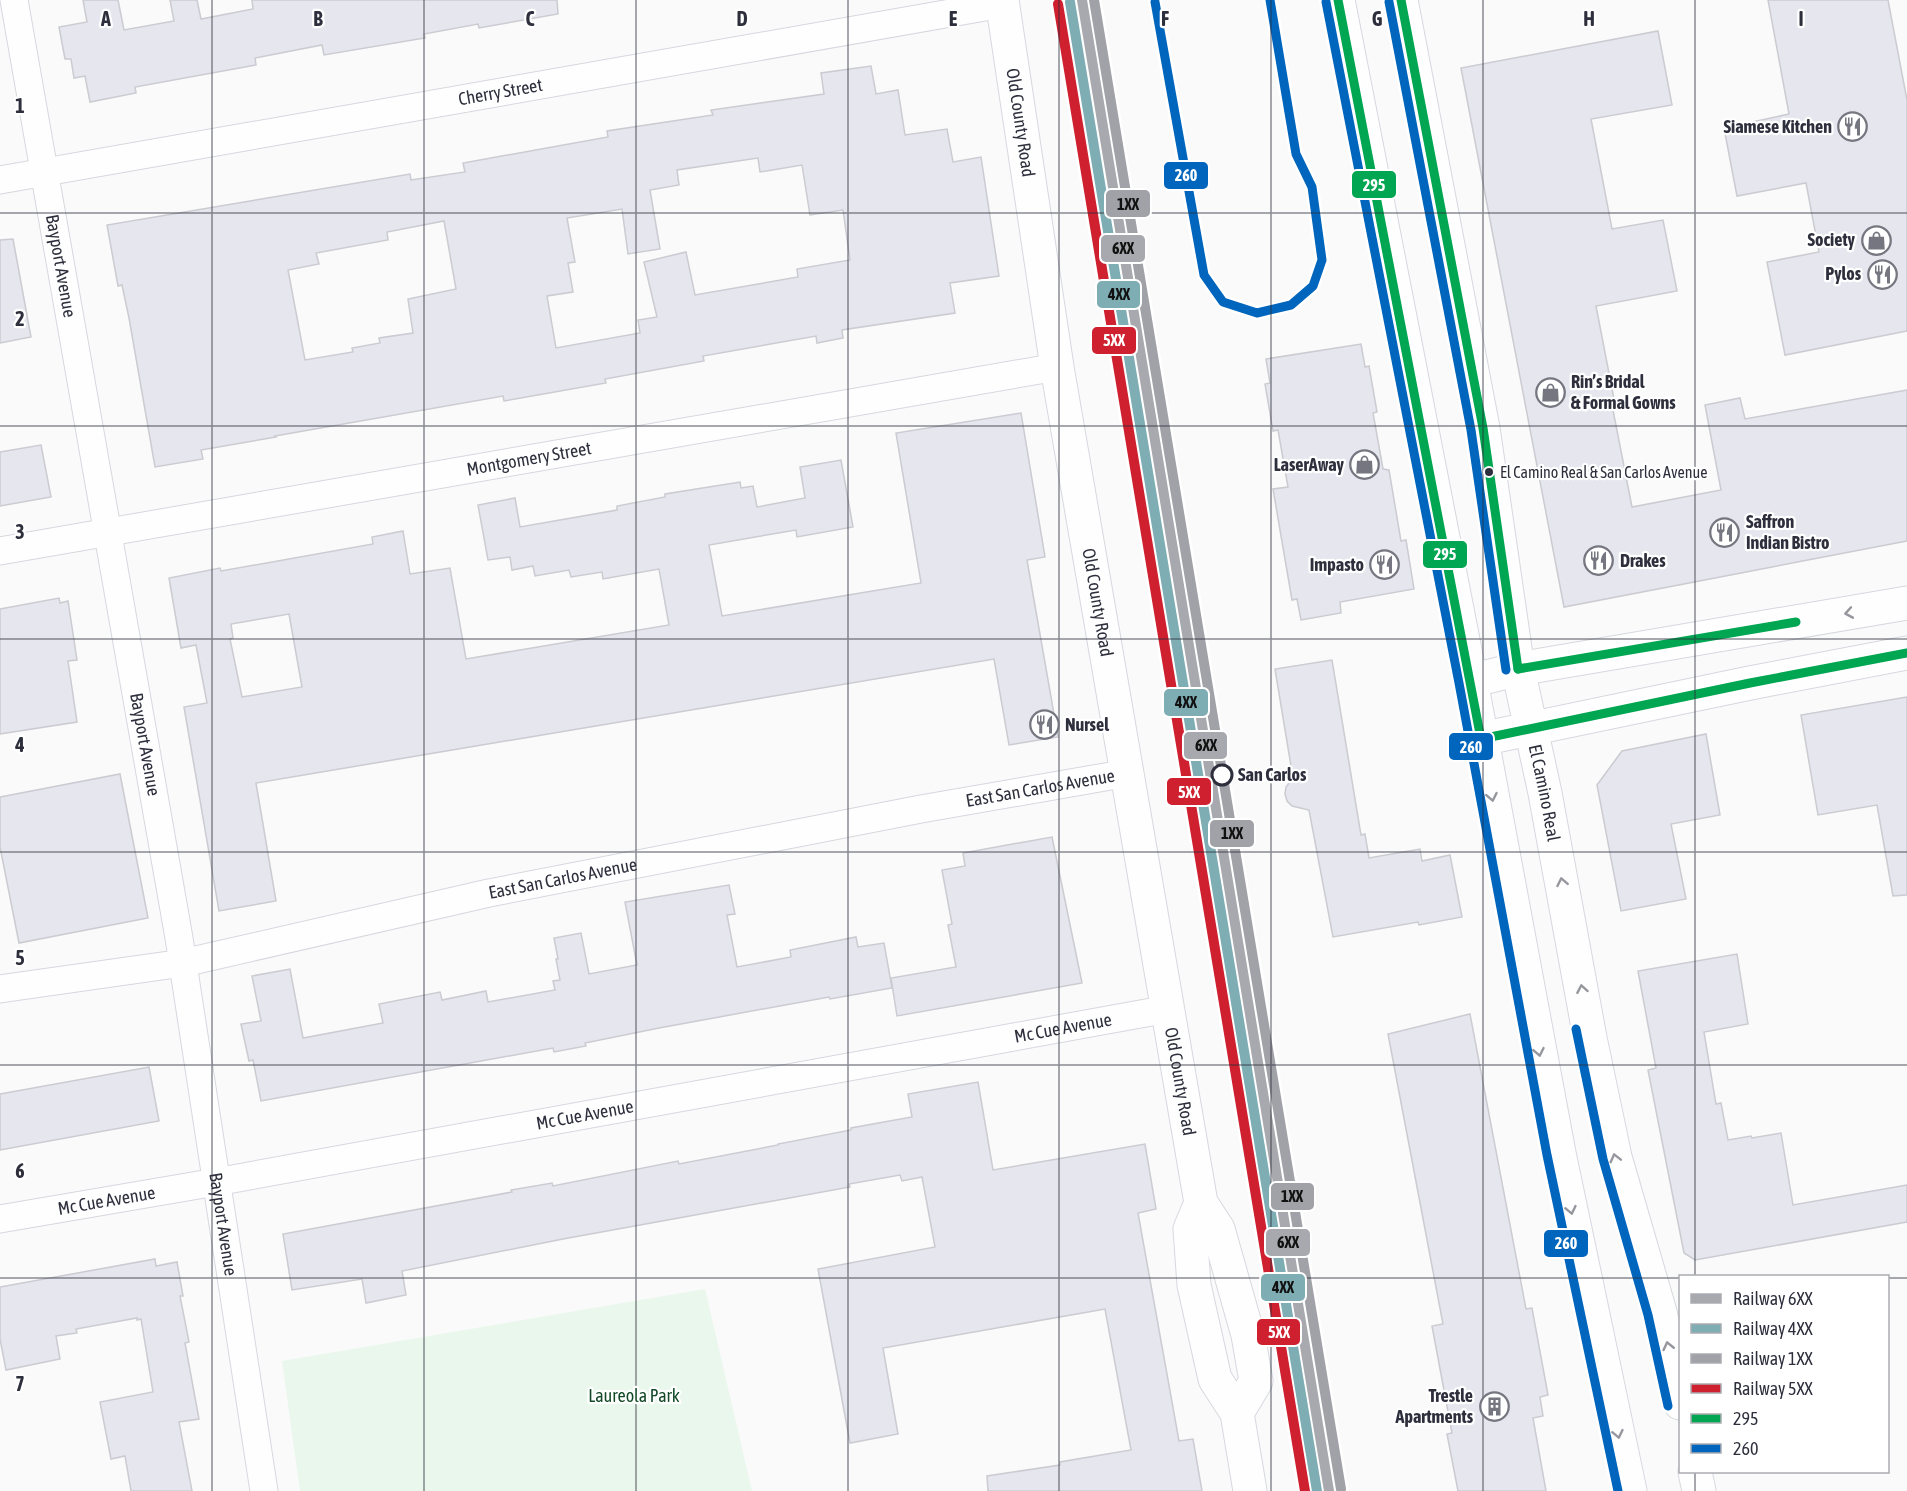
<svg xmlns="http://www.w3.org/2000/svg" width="1907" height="1491" viewBox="0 0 1907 1491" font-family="'Asap Condensed',sans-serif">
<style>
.green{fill:#eaf7ed}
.building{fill:#e5e6ee;stroke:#cbcbd1;stroke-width:1.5;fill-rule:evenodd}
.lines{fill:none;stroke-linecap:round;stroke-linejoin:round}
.street-casing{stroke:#d7d8df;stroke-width:29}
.secondary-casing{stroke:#d7d8df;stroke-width:35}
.primary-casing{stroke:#d7d8df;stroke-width:35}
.street{stroke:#fefefe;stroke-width:27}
.secondary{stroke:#fefefe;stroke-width:33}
.primary{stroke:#fefefe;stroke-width:33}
.rail{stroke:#d0d1d2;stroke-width:4.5;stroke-dasharray:10 10;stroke-linecap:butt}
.bus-1-casing{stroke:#fff;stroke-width:14}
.bus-2-casing{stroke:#fff;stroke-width:14}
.bus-1{stroke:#00a651;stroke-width:9}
.bus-2{stroke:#0065bd;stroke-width:9}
.rail-1-casing{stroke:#fff;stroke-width:15}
.rail-2-casing{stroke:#fff;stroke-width:15}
.rail-3-casing{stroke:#fff;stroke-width:15}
.rail-4-casing{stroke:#fff;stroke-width:15}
.rail-1{stroke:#a8a9ae;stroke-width:10}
.rail-2{stroke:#7eadb4;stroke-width:10}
.rail-3{stroke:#a1a1a8;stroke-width:10}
.rail-4{stroke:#ce202f;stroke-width:10}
.oneway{stroke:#96969e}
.grid{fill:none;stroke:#2e2f3d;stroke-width:1.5;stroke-opacity:0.55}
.bus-dot{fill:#2e2f3d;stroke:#fff;stroke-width:2}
.stop-dot{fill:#fff;stroke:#2e2f3d;stroke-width:3}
.labels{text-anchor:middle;stroke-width:4.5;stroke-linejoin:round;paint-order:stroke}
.bus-label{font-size:16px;fill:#2e2f3d;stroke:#fff;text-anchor:start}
.street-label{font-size:18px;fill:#2e2f3d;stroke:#fff}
.poi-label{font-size:18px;font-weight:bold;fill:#2e2f3d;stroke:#fff;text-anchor:end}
.stop-label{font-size:18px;font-weight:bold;fill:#2e2f3d;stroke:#fff;text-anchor:start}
.park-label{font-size:18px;fill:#134927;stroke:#fff}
.grid-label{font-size:20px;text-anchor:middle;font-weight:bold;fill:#2e2f3d;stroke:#fff;stroke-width:4.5;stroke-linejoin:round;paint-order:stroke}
.line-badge{stroke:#fff;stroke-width:2}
.badge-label{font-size:16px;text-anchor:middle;font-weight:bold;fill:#fff}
.pale-badge-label{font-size:16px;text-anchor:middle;font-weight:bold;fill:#111}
</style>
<rect width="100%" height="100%" fill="#fafafa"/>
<path class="green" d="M 705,1289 L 752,1491 L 300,1491 L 282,1361 Z"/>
<g class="building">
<path d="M 83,0 L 118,0 L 124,30 L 174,21 L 170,0 L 197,0 L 201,19 L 253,9 L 252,0 L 557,0 L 558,14 L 479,28 L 478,24 L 424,34 L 425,38 L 324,55 L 322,45 L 255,58 L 256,65 L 135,87 L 136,93 L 90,102 L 85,76 L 74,78 L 71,59 L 65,59 L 59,27 L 87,22 Z"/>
<path d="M 1768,0 L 1888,0 L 1907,100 L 1907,331 L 1785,355 L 1767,262 L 1819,252 L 1806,183 L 1737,196 L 1724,128 L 1789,114 Z"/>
<path d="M 1658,31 L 1672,105 L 1591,119 L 1612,229 L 1663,220 L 1677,291 L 1596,306 L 1614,399 L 1611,400 L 1632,507 L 1721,490 L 1705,405 L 1740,398 L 1745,419 L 1907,390 L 1907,541 L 1564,607 L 1461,68 Z"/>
<path d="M 871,66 L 876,94 L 898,90 L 905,135 L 947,129 L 953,162 L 981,157 L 999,276 L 950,283 L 955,313 L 842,330 L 843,338 L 817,343 L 816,336 L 703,356 L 704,361 L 605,379 L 606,383 L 504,401 L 503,396 L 275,436 L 276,437 L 201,450 L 203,459 L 155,467 L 129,318 L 122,285 L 118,286 L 107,225 L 410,174 L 411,180 L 465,172 L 463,163 L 608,137 L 607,131 L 713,115 L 711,110 L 824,94 L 821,73 ZM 758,158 L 760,172 L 802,165 L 810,215 L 843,210 L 850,260 L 797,269 L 798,277 L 695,295 L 686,252 L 644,262 L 657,317 L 638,320 L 640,333 L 556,348 L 547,296 L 573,292 L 568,263 L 575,262 L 567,218 L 622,209 L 628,254 L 660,249 L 650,190 L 679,185 L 677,170 ZM 444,221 L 456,289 L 408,299 L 413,333 L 379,338 L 380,343 L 352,348 L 353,352 L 305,360 L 288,270 L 319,264 L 316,253 L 388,240 L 387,232 Z"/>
<path d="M 13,239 L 31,337 L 0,343 L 0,240 Z"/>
<path d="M 1361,344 L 1365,367 L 1369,366 L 1377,412 L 1373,413 L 1383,469 L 1389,470 L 1401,541 L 1406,540 L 1414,589 L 1340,602 L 1341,613 L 1301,620 L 1297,599 L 1292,600 L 1273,489 L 1288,487 L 1278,430 L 1273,431 L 1265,384 L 1270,383 L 1266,359 Z"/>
<path d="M 1021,413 L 1045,557 L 1027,560 L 1058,737 L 1009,745 L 994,659 L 256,783 L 276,901 L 219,911 L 184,707 L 207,703 L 196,645 L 181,648 L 169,578 L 220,568 L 221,571 L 373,544 L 372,537 L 403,531 L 410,574 L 450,568 L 466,659 L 669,625 L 659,569 L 603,579 L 602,572 L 571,577 L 569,570 L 535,576 L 533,566 L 512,570 L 510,557 L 488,560 L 478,505 L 515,498 L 520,527 L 617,510 L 617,506 L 665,497 L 665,494 L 740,482 L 741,488 L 753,486 L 757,507 L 805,498 L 800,467 L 841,460 L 853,527 L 797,537 L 796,530 L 709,545 L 722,616 L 921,583 L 896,433 ZM 289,614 L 302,687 L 242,697 L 230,639 L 233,638 L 231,624 Z"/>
<path d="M 41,445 L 51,497 L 0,506 L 0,452 Z"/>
<path d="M 59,598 L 60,603 L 68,601 L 77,660 L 68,661 L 77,722 L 0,734 L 0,609 Z"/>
<path d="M 1332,660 L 1361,835 L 1365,834 L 1369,858 L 1420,849 L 1422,861 L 1450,855 L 1462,917 L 1419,925 L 1418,922 L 1333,937 L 1309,810 L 1292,806 L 1287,801 L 1285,794 L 1286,787 L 1293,778 L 1275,669 Z"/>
<path d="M 1907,697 L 1907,895 L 1893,896 L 1877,805 L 1818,815 L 1801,715 Z"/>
<path d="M 1706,734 L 1720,815 L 1671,824 L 1686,899 L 1621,911 L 1597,785 L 1622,751 Z"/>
<path d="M 120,774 L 148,918 L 19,943 L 0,847 L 0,797 Z"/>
<path d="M 1052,837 L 1082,983 L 897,1016 L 891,978 L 956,967 L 948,925 L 952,924 L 942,870 L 965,866 L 963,853 Z"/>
<path d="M 729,885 L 735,914 L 727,915 L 737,967 L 791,957 L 790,950 L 856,937 L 858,947 L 884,943 L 892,988 L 830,999 L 829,997 L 659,1028 L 585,1043 L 586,1046 L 554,1052 L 553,1048 L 261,1101 L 253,1060 L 249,1061 L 241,1024 L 261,1021 L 252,976 L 290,969 L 303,1038 L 383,1023 L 379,1004 L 440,992 L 442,1000 L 486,991 L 488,1002 L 555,990 L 553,981 L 560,980 L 556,959 L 558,959 L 554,938 L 581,933 L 589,974 L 637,965 L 625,902 Z"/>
<path d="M 1737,954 L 1748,1024 L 1704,1032 L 1716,1104 L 1721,1103 L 1728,1140 L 1751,1136 L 1752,1138 L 1781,1133 L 1793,1205 L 1907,1185 L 1907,1222 L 1695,1260 L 1684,1253 L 1648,1070 L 1656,1068 L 1638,971 Z"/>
<path d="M 1470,1014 L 1526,1309 L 1532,1308 L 1548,1395 L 1540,1397 L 1543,1416 L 1533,1418 L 1546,1491 L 1458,1491 L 1447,1434 L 1452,1433 L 1432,1326 L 1443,1324 L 1388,1034 Z"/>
<path d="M 149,1067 L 159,1121 L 0,1150 L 0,1094 Z"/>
<path d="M 978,1082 L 993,1170 L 1145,1144 L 1156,1209 L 1138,1213 L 1179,1441 L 1193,1439 L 1202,1491 L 988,1491 L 987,1476 L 1060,1465 L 1060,1462 L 1131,1450 L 1105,1309 L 883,1348 L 898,1434 L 850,1443 L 818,1269 L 935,1247 L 922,1177 L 902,1181 L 900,1175 L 849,1184 L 850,1187 L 563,1239 L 402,1271 L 406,1295 L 366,1303 L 362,1279 L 292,1290 L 283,1234 L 512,1192 L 511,1190 L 552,1183 L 553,1186 L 678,1161 L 679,1164 L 778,1145 L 778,1144 L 851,1130 L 851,1128 L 912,1117 L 908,1094 Z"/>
<path d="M 155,1259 L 156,1266 L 177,1262 L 183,1296 L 180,1296 L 189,1342 L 185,1343 L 199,1419 L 179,1422 L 192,1491 L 131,1491 L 125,1456 L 111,1459 L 100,1402 L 153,1392 L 141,1319 L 137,1320 L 137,1318 L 76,1329 L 77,1333 L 56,1336 L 60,1359 L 6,1370 L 0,1339 L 0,1287 Z"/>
</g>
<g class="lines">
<defs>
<g id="street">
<path id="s1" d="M 14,0 L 179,938 L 264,1491"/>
<path id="s2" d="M 0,180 L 1002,4"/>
<path id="s3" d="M 0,551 L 1057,367"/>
<path id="s4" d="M 0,989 L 183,963 L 489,893 L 921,809 L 1128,773"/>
<path id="s5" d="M 0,1219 L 216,1182 L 1168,1009"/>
</g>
<g id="secondary">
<path id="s6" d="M 1002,0 L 1057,367 L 1201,1203 L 1218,1229 L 1248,1335 L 1256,1381 L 1237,1413"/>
<path d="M 1471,681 L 1518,669 L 1907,603"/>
<path d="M 1481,739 L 1750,683 L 1907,653"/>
<path d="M 1201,1203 L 1190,1229 L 1194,1285 L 1215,1379 L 1237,1413 L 1250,1491"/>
</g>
<g id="primary">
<path d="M 1338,0 L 1471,681 L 1559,1153 L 1630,1491"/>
<path id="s7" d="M 1401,0 L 1483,428 L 1518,669 L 1545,793 L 1590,1038 L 1615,1157 L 1660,1312 L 1680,1403"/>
<path d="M 1695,1472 L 1699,1491"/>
</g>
</defs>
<use href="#street" class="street-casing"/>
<use href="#secondary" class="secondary-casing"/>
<use href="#primary" class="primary-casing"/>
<use href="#street" class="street"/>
<use href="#secondary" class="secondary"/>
<use href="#primary" class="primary"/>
<path class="rail" d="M 1077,0 L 1091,56"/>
<defs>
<g id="bus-1">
<path d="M 1338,0 L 1481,739"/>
<path d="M 1401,0 L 1483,428 L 1518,669"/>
<path d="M 1518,669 L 1796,622"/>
<path d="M 1481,739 L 1750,683 L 1907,653"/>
</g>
<g id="bus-2">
<path d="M 1155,2 L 1204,275 L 1223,302 L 1257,313 L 1291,305 L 1313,286 L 1322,260 L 1312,187 L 1296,154 L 1270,0"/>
<path d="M 1326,2 L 1459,683 L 1547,1155 L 1618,1491"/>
<path d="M 1389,2 L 1471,430 L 1506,670"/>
<path d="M 1576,1029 L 1603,1159 L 1648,1315 L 1668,1406"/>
</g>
</defs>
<use href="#bus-1" class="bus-1-casing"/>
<use href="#bus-2" class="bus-2-casing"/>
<use href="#bus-1" class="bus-1"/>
<use href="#bus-2" class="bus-2"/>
<defs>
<path id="rail-1" d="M 1082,0 L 1329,1491"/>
<path id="rail-2" d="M 1070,2 L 1317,1491"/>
<path id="rail-3" d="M 1094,0 L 1341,1489"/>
<path id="rail-4" d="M 1058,4 L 1305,1491"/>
</defs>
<use href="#rail-1" class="rail-1-casing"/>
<use href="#rail-2" class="rail-2-casing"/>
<use href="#rail-3" class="rail-3-casing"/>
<use href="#rail-4" class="rail-4-casing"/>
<use href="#rail-1" class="rail-1"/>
<use href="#rail-2" class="rail-2"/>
<use href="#rail-3" class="rail-3"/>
<use href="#rail-4" class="rail-4"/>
</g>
<defs><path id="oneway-chevron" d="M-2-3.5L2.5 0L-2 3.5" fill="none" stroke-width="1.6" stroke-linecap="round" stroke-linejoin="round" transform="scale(1.5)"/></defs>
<g class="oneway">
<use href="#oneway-chevron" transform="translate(1849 613) rotate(170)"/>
<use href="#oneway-chevron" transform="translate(1492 797) rotate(79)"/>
<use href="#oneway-chevron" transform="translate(1562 882) rotate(-101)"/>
<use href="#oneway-chevron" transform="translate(1582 989) rotate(-100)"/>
<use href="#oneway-chevron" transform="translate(1539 1052) rotate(79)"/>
<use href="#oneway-chevron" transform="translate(1615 1158) rotate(-104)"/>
<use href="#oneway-chevron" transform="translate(1571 1210) rotate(78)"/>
<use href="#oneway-chevron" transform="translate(1668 1346) rotate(-103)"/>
<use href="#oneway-chevron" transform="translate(1618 1434) rotate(78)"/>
</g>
<path class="grid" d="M 212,0 L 212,1491M 424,0 L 424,1491M 636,0 L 636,1491M 848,0 L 848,1491M 1059,0 L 1059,1491M 1271,0 L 1271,1491M 1483,0 L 1483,1491M 1695,0 L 1695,1276M 0,213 L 1907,213M 0,426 L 1907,426M 0,639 L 1907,639M 0,852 L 1907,852M 0,1065 L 1907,1065M 0,1278 L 1680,1278M 1888,1278 L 1907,1278M 1695,1472 L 1695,1491"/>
<defs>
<symbol id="restaurant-ring" viewBox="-11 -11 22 22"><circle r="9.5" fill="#fff" stroke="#75767f" stroke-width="1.5"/><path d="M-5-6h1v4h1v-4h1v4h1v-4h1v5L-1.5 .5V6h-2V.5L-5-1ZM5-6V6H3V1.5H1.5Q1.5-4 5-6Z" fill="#75767f"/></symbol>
<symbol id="shop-ring" viewBox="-11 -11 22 22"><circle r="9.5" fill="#fff" stroke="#75767f" stroke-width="1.5"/><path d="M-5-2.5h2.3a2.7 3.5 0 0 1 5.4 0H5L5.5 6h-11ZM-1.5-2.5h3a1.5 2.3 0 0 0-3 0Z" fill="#75767f"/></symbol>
<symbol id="building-ring" viewBox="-11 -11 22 22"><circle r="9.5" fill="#fff" stroke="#75767f" stroke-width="1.5"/><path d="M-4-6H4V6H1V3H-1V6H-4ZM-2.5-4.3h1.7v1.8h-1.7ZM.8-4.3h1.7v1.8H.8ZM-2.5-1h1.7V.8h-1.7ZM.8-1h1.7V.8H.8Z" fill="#75767f"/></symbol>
</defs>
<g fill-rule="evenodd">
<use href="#restaurant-ring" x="1836" y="110" width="33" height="33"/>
<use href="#shop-ring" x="1860" y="224" width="33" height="33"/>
<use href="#restaurant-ring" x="1866" y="258" width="33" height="33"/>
<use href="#shop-ring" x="1534" y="376" width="33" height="33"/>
<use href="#shop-ring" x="1348" y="448" width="33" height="33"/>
<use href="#restaurant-ring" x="1708" y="516" width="33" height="33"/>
<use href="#restaurant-ring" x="1582" y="544" width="33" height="33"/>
<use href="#restaurant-ring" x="1368" y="548" width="33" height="33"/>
<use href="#restaurant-ring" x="1028" y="708" width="33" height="33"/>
<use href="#building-ring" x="1478" y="1390" width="33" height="33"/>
</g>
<circle class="bus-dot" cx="1489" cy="472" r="5"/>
<circle class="stop-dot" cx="1222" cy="775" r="10"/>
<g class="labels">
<g class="bus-label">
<text x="1500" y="478">El Camino Real &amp; San Carlos Avenue</text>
</g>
<g class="street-label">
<text dy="6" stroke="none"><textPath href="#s2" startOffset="508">Cherry Street</textPath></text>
<text dy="6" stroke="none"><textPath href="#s6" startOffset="124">Old County Road</textPath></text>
<text dy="6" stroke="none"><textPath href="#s1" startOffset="270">Bayport Avenue</textPath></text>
<text dy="6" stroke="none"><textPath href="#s3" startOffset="537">Montgomery Street</textPath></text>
<text dy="6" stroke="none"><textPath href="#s6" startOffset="610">Old County Road</textPath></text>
<text dy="6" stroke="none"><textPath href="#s1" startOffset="756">Bayport Avenue</textPath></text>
<text dy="6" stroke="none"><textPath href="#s4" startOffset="1060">East San Carlos Avenue</textPath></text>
<text dy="6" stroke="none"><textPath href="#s7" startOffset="806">El Camino Real</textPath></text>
<text dy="6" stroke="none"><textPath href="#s4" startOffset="574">East San Carlos Avenue</textPath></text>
<text dy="6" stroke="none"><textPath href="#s5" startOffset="1080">Mc Cue Avenue</textPath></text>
<text dy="6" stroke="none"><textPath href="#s6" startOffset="1096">Old County Road</textPath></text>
<text dy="6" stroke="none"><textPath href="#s5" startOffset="594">Mc Cue Avenue</textPath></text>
<text dy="6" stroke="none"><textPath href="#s5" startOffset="108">Mc Cue Avenue</textPath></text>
<text dy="6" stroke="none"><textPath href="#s1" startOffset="1242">Bayport Avenue</textPath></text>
</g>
<g class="poi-label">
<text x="1832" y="133">Siamese Kitchen</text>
<text x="1855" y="246">Society</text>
<text x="1861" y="280">Pylos</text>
<text x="1571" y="388" text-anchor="start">Rin’s Bridal<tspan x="1571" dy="21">&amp; Formal Gowns</tspan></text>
<text x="1344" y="471">LaserAway</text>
<text x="1746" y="528" text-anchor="start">Saffron<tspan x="1746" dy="21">Indian Bistro</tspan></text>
<text x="1620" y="567" text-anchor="start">Drakes</text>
<text x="1364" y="571">Impasto</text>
<text x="1065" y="731" text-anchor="start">Nursel</text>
<text x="1473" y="1402">Trestle<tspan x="1473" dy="21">Apartments</tspan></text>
</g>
<g class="stop-label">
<text x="1238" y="781">San Carlos</text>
</g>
<g class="park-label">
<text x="634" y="1402">Laureola Park</text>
</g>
</g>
<g class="grid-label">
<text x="106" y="26">A</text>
<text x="318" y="26">B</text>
<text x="530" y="26">C</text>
<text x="742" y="26">D</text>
<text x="953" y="26">E</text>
<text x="1165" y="26">F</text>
<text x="1377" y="26">G</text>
<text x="1589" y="26">H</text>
<text x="1801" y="26">I</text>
<text x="20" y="113">1</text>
<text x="20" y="326">2</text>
<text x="20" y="539">3</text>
<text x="20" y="752">4</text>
<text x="20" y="965">5</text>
<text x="20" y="1178">6</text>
<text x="20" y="1391">7</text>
</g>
<g class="line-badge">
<rect x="1163" y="161" width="46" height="29" rx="6" fill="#0065bd"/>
<rect x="1351" y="170" width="46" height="29" rx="6" fill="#00a651"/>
<rect x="1105" y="189" width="46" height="29" rx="6" fill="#a1a1a8"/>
<rect x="1100" y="234" width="46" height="29" rx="6" fill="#a8a9ae"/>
<rect x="1096" y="280" width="45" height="29" rx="6" fill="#7eadb4"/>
<rect x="1091" y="326" width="46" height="29" rx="6" fill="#ce202f"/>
<rect x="1422" y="540" width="46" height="29" rx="6" fill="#00a651"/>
<rect x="1163" y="688" width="46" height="29" rx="6" fill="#7eadb4"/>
<rect x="1183" y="731" width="45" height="29" rx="6" fill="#a8a9ae"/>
<rect x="1448" y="732" width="46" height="29" rx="6" fill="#0065bd"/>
<rect x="1166" y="777" width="46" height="29" rx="6" fill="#ce202f"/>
<rect x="1209" y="819" width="46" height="29" rx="6" fill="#a1a1a8"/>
<rect x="1270" y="1182" width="45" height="29" rx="6" fill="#a1a1a8"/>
<rect x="1265" y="1228" width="46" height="29" rx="6" fill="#a8a9ae"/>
<rect x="1543" y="1229" width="46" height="29" rx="6" fill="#0065bd"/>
<rect x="1260" y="1273" width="46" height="29" rx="6" fill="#7eadb4"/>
<rect x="1256" y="1318" width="45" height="28" rx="6" fill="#ce202f"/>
</g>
<g class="badge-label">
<text x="1186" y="181">260</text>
<text x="1374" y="191">295</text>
<text x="1114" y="346">5XX</text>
<text x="1445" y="560">295</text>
<text x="1471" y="753">260</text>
<text x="1189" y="798">5XX</text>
<text x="1566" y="1249">260</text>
<text x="1279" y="1338">5XX</text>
</g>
<g class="pale-badge-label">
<text x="1128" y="210">1XX</text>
<text x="1123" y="254">6XX</text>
<text x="1119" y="300">4XX</text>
<text x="1186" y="708">4XX</text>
<text x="1206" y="751">6XX</text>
<text x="1232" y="839">1XX</text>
<text x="1292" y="1202">1XX</text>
<text x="1288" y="1248">6XX</text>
<text x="1283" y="1293">4XX</text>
</g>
<rect x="1679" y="1275" width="210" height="198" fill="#ffffff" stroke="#abacb1" stroke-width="1.5"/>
<rect x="1691" y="1294" width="30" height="9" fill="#a8a9ae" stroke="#abacb1" stroke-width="1.5"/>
<text x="1733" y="1305" font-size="18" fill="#2e2f3d">Railway 6XX</text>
<rect x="1691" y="1324" width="30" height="9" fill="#7eadb4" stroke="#abacb1" stroke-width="1.5"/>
<text x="1733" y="1335" font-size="18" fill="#2e2f3d">Railway 4XX</text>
<rect x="1691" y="1354" width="30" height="9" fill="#a1a1a8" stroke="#abacb1" stroke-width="1.5"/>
<text x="1733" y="1365" font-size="18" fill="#2e2f3d">Railway 1XX</text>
<rect x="1691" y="1384" width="30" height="9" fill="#ce202f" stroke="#abacb1" stroke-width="1.5"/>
<text x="1733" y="1395" font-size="18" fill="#2e2f3d">Railway 5XX</text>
<rect x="1691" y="1414" width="30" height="9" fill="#00a651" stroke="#abacb1" stroke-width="1.5"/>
<text x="1733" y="1425" font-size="18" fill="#2e2f3d">295</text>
<rect x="1691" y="1444" width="30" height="9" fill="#0065bd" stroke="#abacb1" stroke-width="1.5"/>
<text x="1733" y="1455" font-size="18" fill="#2e2f3d">260</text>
</svg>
